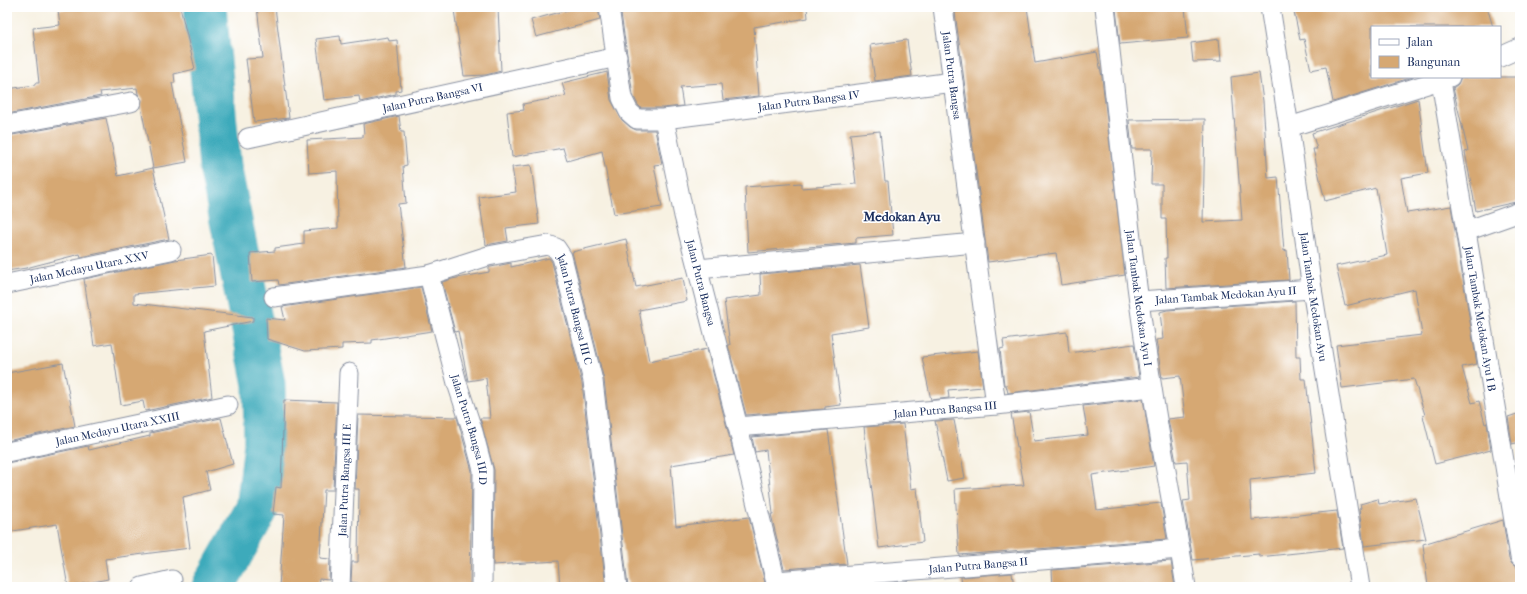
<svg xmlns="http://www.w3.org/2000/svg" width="1527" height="594" viewBox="0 0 1527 594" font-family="'IM FELL French Canon',serif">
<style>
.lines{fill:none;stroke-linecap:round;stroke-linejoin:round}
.river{stroke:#3daabb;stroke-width:43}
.building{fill:#d6a873}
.minor-casing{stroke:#8990a0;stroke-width:21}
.minor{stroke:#fff;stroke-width:19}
.labels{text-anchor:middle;stroke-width:3.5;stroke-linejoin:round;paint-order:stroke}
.street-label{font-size:11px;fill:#1b2f5e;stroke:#fff}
.quarter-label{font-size:13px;font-weight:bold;fill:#1b2f5e;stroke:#fff}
</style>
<rect width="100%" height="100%" fill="#fff"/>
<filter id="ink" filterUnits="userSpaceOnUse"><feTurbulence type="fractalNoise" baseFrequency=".025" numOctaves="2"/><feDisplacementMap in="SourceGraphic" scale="8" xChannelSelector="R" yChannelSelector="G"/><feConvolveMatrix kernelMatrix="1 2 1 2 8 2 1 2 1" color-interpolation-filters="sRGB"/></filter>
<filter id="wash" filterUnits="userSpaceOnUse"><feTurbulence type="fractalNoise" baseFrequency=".012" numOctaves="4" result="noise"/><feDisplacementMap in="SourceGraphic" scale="16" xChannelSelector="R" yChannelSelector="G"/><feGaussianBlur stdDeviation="0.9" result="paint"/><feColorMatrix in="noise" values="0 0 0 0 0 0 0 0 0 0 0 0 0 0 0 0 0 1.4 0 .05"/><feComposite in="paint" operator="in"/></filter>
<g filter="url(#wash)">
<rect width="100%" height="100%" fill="#f7f1e2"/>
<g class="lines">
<path class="river" d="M 205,7 L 220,166 L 264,384 L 265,444 L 257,509 L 213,587"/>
</g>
<g id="blocks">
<g class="building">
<path d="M 76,7 L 180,7 L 195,69 L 174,74 L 175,83 L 172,83 L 187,162 L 153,168 L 141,107 L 142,100 L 138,94 L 137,88 L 100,92 L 101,96 L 7,114 L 7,89 L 35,85 L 35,83 L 39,83 L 33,28 L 60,25 L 58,10 Z"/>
<path d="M 257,7 L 275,7 L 289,118 L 254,122 L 246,59 L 263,58 Z"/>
<path d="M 579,7 L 598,7 L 600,20 L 536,37 L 531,20 Z"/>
<path d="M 620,7 L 807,7 L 808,18 L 754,27 L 759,96 L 723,100 L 721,84 L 680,87 L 683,106 L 663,108 L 641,108 L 638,105 L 633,95 Z"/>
<path d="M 991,7 L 1027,7 L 1035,63 L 1097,52 L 1102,77 L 1125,275 L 1061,285 L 1056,253 L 988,262 L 955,12 Z"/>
<path d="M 1139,7 L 1185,7 L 1188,38 L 1120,44 L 1116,9 Z"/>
<path d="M 1293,7 L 1487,7 L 1493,27 L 1372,27 L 1372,77 L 1413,77 L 1333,102 L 1326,67 L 1311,70 L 1304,39 L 1300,40 Z"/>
<path d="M 498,8 L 501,71 L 486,75 L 464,76 L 454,10 Z"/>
<path d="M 340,36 L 341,44 L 388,37 L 389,41 L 397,40 L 401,90 L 396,91 L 396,94 L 360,102 L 359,96 L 324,100 L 316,39 Z"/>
<path d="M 1219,39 L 1221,61 L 1193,62 L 1191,43 Z"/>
<path d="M 907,40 L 912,76 L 875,81 L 870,45 Z"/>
<path d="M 607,72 L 611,100 L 622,120 L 630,127 L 636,130 L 655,130 L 662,164 L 654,165 L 662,207 L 614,214 L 602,151 L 567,161 L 563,148 L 512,157 L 507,112 L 524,110 L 523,104 L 566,96 L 562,83 Z"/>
<path d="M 1259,73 L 1263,101 L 1268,178 L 1278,177 L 1284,251 L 1287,250 L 1289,280 L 1166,288 L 1165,258 L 1167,258 L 1166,219 L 1162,219 L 1162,184 L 1151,184 L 1152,149 L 1132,149 L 1129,120 L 1205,119 L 1203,222 L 1242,220 L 1231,77 Z"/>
<path d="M 1461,77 L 1520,77 L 1520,201 L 1476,211 L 1465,152 L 1468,151 L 1453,88 L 1458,84 Z"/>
<path d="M 1418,99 L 1428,173 L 1401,178 L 1407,213 L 1451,206 L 1477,364 L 1462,367 L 1472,403 L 1479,401 L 1485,424 L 1487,423 L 1491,450 L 1435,464 L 1423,416 L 1425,415 L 1414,379 L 1342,388 L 1336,345 L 1422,335 L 1415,289 L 1345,306 L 1336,266 L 1387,255 L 1376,188 L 1325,201 L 1313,149 L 1317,149 L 1312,133 Z"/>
<path d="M 399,116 L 401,132 L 404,132 L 407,165 L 403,166 L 406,203 L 398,204 L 406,267 L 279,285 L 278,280 L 252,282 L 250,253 L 275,251 L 275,248 L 304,244 L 304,231 L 338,228 L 337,171 L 309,173 L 307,140 L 363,137 L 363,134 L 364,134 L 363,124 Z"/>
<path d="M 106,118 L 118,176 L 153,168 L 169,239 L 81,257 L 80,254 L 26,268 L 7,271 L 7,136 Z"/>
<path d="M 880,131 L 885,181 L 888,181 L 893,235 L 856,238 L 856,243 L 748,252 L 745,187 L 801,183 L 801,188 L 856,184 L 850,134 Z"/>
<path d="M 531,165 L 539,224 L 506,228 L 508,241 L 486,245 L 479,197 L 516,192 L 512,167 Z"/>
<path d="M 626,239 L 636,287 L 683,278 L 687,301 L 639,310 L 649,361 L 707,349 L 734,455 L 671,465 L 676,526 L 749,517 L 766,587 L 628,587 L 604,380 L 572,252 Z"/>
<path d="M 212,255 L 215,286 L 134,294 L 134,303 L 253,317 L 253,321 L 204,331 L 212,397 L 145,411 L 143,401 L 121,405 L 112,343 L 94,346 L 84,279 L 175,260 Z"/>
<path d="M 549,258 L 552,262 L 582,383 L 606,587 L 560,587 L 558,561 L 493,565 L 494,470 L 480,418 L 490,418 L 486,378 L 468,381 L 458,331 L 455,332 L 442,282 L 452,279 L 489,272 L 489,267 L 491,267 L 511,263 L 511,267 Z"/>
<path d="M 860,265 L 869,327 L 831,333 L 841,405 L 825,407 L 825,409 L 746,415 L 728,345 L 730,345 L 724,300 L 761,295 L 760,274 Z"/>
<path d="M 421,287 L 432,331 L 372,340 L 372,343 L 342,344 L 342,349 L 305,351 L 267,339 L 266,318 L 285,320 L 282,307 Z"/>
<path d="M 1295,301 L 1296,357 L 1300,357 L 1301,379 L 1306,379 L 1316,473 L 1250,480 L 1252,520 L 1337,511 L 1343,548 L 1259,557 L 1259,554 L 1193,560 L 1183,501 L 1190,500 L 1187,461 L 1176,462 L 1168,419 L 1185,417 L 1180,376 L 1162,378 L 1156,340 L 1163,339 L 1160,312 L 1167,310 Z"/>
<path d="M 1067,332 L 1069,353 L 1134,344 L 1139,377 L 1008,393 L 1006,385 L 1004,385 L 1000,349 L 1004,348 L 1003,340 Z"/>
<path d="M 978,351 L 983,387 L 948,390 L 949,398 L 931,400 L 922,357 Z"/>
<path d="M 63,363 L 75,426 L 7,441 L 7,373 Z"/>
<path d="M 1143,399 L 1154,466 L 1092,475 L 1097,510 L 1161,503 L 1167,539 L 959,555 L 955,489 L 1024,485 L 1011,414 L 1029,412 L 1034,441 L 1088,435 L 1083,406 Z"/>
<path d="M 284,400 L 337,402 L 333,490 L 324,490 L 320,558 L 330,559 L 329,580 L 319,579 L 318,587 L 279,587 L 284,515 L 273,514 L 276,487 L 281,488 Z"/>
<path d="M 1520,413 L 1520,442 L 1512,444 L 1508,417 Z"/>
<path d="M 358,415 L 457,417 L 472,471 L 470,587 L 358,587 L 358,583 L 351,582 L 352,562 L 358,562 L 359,489 L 355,489 Z"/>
<path d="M 221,418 L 233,464 L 206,472 L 210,490 L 183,497 L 190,548 L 105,559 L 108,579 L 68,587 L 57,524 L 7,532 L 7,463 L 88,446 L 89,450 L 150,436 L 150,433 Z"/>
<path d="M 954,420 L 965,478 L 947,481 L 935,421 Z"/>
<path d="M 903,424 L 911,489 L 917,488 L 923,542 L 879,548 L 864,427 Z"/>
<path d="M 828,430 L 847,564 L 784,569 L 771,514 L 773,514 L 766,450 L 755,452 L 752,437 Z"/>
<path d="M 1416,498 L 1426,539 L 1364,546 L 1359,509 L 1361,508 L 1360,504 L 1378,499 L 1379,504 Z"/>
<path d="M 1503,520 L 1509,559 L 1512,564 L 1516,567 L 1520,568 L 1520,587 L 1428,587 L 1423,544 Z"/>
<path d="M 1171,561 L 1175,587 L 1053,587 L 1052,570 Z"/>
<path d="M 1012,573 L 1014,587 L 962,587 L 961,577 Z"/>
</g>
</g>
</g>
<g filter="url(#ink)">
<use href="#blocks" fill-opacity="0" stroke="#8990a0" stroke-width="1"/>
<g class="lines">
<defs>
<g id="minor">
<path id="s1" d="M 609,7 L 622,98 L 629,112 L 637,119 L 664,119 L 684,216 L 738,427 L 777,587"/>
<path id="s2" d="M 943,7 L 996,405"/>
<path id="s3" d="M 1105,7 C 1120,134 1131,262 1152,388 C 1162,454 1176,520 1186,587"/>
<path id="s4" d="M 1270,7 L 1289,127 L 1312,289 L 1360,587"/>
<path d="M 1500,57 L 1520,48"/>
<path id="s5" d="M 1441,81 L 1520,557"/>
<path id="s6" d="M 664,119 L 953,82"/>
<path d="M 7,125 L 131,102"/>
<path d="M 1289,127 L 1450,77"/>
<path id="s7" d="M 248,138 L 617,57"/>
<path d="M 1466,231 L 1520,212"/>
<path d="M 698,269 L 975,243"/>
<path id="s8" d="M 429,275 L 457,383 L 473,432 L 483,470 L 482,587"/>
<path id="s9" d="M 7,284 L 171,250"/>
<path id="s10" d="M 274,297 L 429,275 L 488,256 L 548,245 L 556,248 L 562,257 L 593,381 L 617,587"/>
<path id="s11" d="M 1139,301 L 1312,289"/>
<path id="s12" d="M 738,427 L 996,405 L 1151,387"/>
<path id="s13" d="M 7,452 L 228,405"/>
<path id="s14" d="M 776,581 L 1180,549"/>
<path d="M 142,587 L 172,580"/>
<path id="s15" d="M 340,587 L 349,373"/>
</g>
</defs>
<use href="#minor" class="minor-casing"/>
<use href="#minor" class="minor"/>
</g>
</g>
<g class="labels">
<g class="street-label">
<text dy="4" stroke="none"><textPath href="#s2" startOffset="69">Jalan Putra Bangsa</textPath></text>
<text dy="4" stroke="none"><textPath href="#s7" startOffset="189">Jalan Putra Bangsa VI</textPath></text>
<text dy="4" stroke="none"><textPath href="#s6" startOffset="146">Jalan Putra Bangsa IV</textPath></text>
<text dy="4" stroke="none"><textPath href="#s9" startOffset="84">Jalan Medayu Utara XXV</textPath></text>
<text dy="4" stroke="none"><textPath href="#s1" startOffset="313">Jalan Putra Bangsa</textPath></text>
<text dy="4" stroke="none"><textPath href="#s11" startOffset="87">Jalan Tambak Medokan Ayu II</textPath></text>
<text dy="4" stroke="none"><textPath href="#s4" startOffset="293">Jalan Tambak Medokan Ayu</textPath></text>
<text dy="4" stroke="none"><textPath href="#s3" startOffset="293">Jalan Tambak Medokan Ayu I</textPath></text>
<text dy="4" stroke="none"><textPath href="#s10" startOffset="353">Jalan Putra Bangsa III C</textPath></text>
<text dy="4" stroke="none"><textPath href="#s5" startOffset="241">Jalan Tambak Medokan Ayu I B</textPath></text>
<text dy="4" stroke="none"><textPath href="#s12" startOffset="208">Jalan Putra Bangsa III</textPath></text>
<text dy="4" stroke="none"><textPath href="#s13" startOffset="113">Jalan Medayu Utara XXIII</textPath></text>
<text dy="4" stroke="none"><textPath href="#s8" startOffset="160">Jalan Putra Bangsa III D</textPath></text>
<text dy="4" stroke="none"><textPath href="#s15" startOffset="107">Jalan Putra Bangsa III E</textPath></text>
<text dy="4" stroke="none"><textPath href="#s14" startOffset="203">Jalan Putra Bangsa II</textPath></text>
</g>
<g class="quarter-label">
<text x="902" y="221">Medokan Ayu</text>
</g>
</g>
<rect width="1527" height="594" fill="none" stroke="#fff" stroke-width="24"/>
<rect x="1371" y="26" width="130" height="52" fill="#ffffff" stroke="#a4acbf"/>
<rect x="1379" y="39" width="20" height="6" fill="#ffffff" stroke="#a4acbf"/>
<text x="1407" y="46" font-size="12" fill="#1b2f5e">Jalan</text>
<rect x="1379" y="56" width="20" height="12" fill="#d6a873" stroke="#a4acbf"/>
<text x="1407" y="66" font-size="12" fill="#1b2f5e">Bangunan</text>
</svg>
